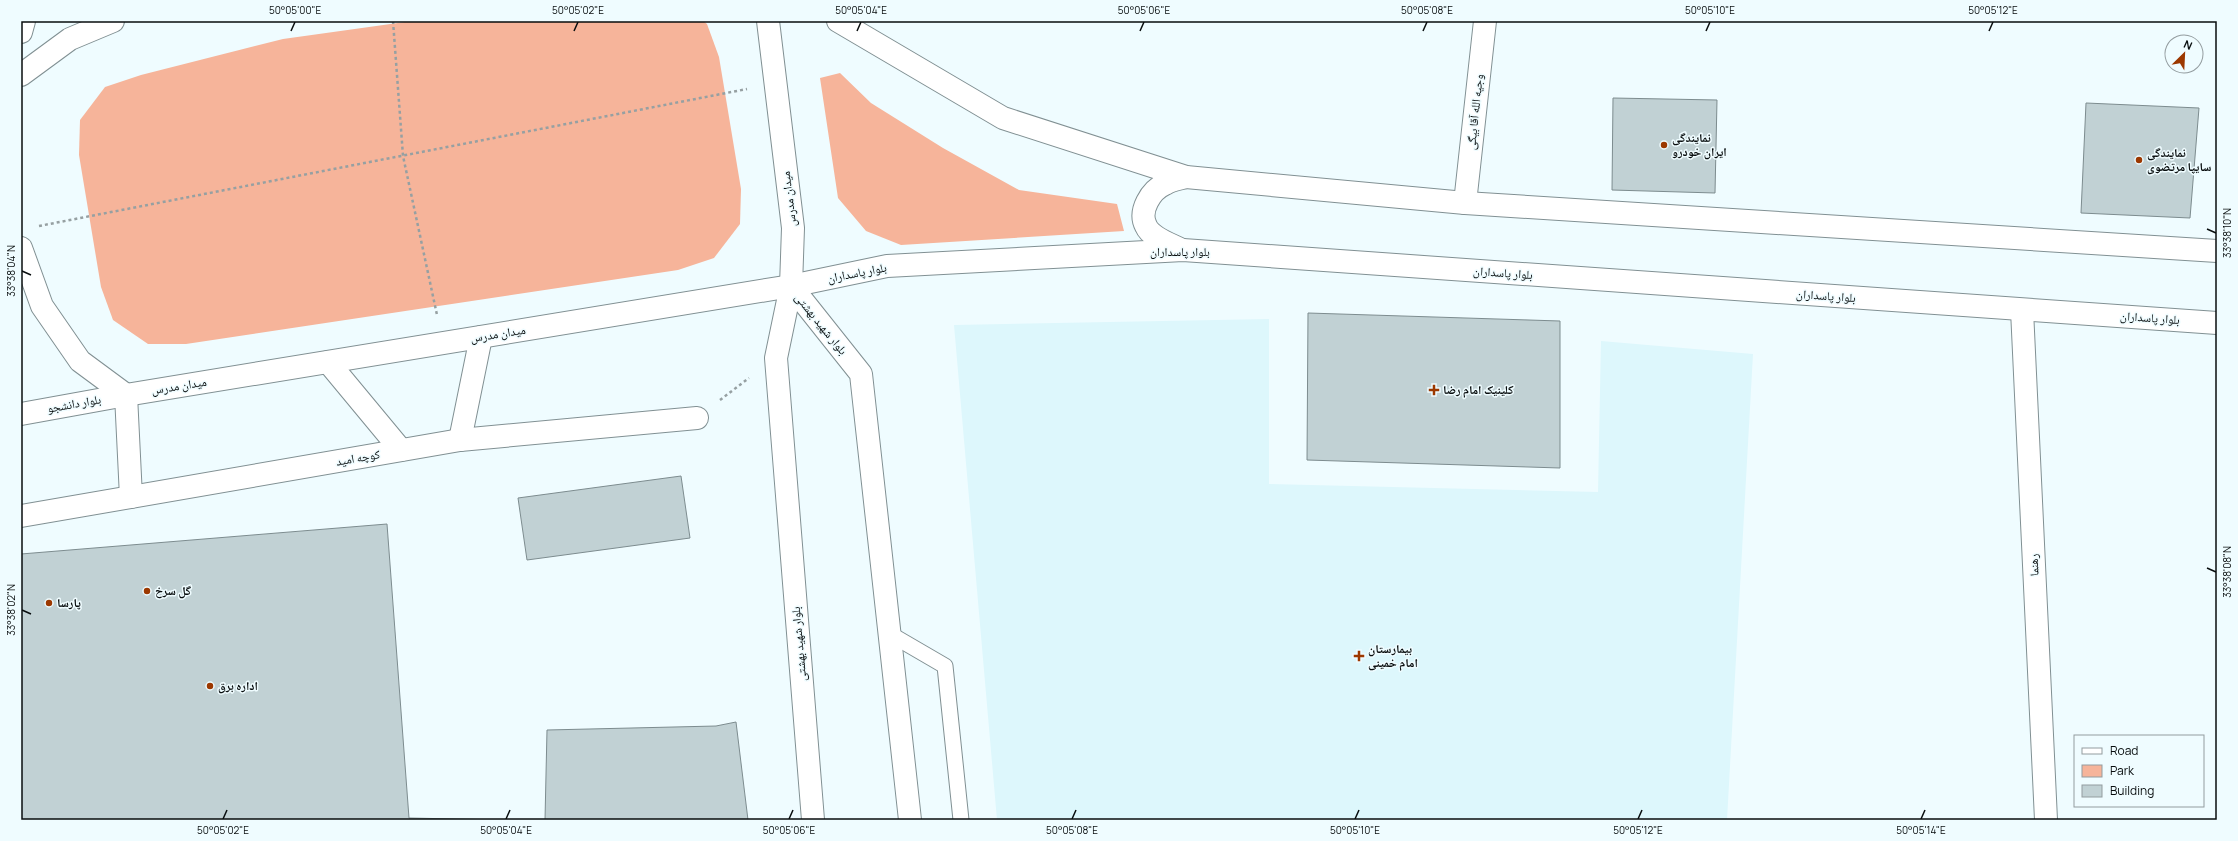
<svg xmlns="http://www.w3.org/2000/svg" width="2238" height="841" viewBox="0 0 2238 841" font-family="Manrope,'Noto Naskh Arabic',sans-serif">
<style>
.built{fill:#ddf7fc}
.green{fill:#f6b49a}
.building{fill:#c1d1d4;stroke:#7d8c8f}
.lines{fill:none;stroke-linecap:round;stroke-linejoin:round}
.service-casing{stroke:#819093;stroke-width:17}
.minor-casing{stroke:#819093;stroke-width:24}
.tertiary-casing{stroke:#819093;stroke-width:24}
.secondary-casing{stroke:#819093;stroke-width:24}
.primary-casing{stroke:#819093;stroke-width:24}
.path{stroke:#96a0a2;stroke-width:2.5;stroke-dasharray:3 3;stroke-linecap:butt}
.service{stroke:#fff;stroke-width:15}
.minor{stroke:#fff;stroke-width:22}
.tertiary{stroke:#fff;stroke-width:22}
.secondary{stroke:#fff;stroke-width:22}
.primary{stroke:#fff;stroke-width:22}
.ticks{fill:none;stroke:#080d0e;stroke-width:1.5}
.poi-dot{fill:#9c3800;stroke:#effcff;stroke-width:1.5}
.labels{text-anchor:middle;stroke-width:3;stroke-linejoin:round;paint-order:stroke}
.street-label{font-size:12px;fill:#080d0e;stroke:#effcff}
.poi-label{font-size:12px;font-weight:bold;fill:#080d0e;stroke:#effcff;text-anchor:start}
.neatline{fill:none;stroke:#080d0e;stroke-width:1.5}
.ticks-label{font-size:10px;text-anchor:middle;fill:#080d0e}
</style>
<rect width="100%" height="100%" fill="#effcff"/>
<path class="built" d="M 1269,319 L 1269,484 L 1598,492 L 1601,341 L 1753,354 L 1727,820 L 997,820 L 954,325 Z"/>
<g class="green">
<path d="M 412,21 L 703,21 L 707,24 L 719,57 L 741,189 L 740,224 L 714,258 L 678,270 L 186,344 L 148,344 L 113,320 L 101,287 L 79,155 L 80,120 L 105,87 L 141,75 L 283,39 Z"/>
<path d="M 840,73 L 871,103 L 943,148 L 1019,190 L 1117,204 L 1124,231 L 901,245 L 866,231 L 838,198 L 820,78 Z"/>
</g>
<g class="building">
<path d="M 1613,98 L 1717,100 L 1715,193 L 1612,190 Z"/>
<path d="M 2086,103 L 2199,108 L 2190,218 L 2081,213 Z"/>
<path d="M 1308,313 L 1560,321 L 1560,468 L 1307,460 Z"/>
<path d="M 681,476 L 690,538 L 527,560 L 518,498 Z"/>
<path d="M 387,524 L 409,818 L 503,820 L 21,820 L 21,554 Z"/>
<path d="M 736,722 L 748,820 L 545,820 L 547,730 L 716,726 Z"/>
</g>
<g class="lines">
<defs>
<path id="service" d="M 890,634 L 945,666 L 961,820"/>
<g id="minor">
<path d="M 2022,310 L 2046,820"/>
<path d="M 328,362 L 401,450"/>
<path d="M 126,395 L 131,497"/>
<path d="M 460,440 L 481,337"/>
<path d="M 21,516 L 460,440 L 697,418"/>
</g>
<path id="tertiary" d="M 1465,203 L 1485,21"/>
<g id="secondary">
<path d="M 21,32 L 24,21"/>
<path d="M 791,286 L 861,374 L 910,820"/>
<path d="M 791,286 L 776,358 L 813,820"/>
</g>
<g id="primary">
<path d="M 768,21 L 793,228 L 791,286"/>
<path d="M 838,21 L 1003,118 L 1186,177 L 1465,203 L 2217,251"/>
<path d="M 21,75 L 70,39 L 113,21"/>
<path d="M 21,248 L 42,306 L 80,361 L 126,395"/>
<path d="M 1182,250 C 1171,244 1151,238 1146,226 C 1138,211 1151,190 1165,184 C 1171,180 1179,179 1186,177"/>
<path d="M 21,414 L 126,395 L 791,286 L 887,266 L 1183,250 L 2217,323"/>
</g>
</defs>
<use href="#service" class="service-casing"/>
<use href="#minor" class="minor-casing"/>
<use href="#tertiary" class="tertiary-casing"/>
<use href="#secondary" class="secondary-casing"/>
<use href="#primary" class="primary-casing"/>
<g class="path">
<path d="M 393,21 L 403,156 L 437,315"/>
<path d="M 39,226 L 747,89"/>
<path d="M 720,400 L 749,378"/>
</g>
<use href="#service" class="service"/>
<use href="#minor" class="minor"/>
<use href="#tertiary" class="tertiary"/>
<use href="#secondary" class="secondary"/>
<use href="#primary" class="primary"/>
</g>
<path class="ticks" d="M 291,31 L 295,22M 574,31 L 578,22M 857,31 L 861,22M 1140,31 L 1144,22M 1423,31 L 1427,22M 1706,31 L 1710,22M 1989,31 L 1993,22M 2207,229 L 2216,233M 22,271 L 31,275M 2207,568 L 2216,572M 22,610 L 31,614M 223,819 L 227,810M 506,819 L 510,810M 789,819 L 793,810M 1072,819 L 1076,810M 1355,819 L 1359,810M 1638,819 L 1642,810M 1921,819 L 1925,810"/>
<g class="poi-dot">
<circle cx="1664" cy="145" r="4"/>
<circle cx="2139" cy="160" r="4"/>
<path d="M1432 384h4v4h4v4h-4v4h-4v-4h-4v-4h4z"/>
<circle cx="147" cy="591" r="4"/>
<circle cx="49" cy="603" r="4"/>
<path d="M1357 650h4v4h4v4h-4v4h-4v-4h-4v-4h4z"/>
<circle cx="210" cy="686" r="4"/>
</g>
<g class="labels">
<g class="street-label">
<text transform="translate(1475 112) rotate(-84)" y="4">وجیه الله آقا بیگی</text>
<text transform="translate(789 199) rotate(-97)" y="4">میدان مدرس</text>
<text x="1180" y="256">بلوار پاسداران</text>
<text transform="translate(857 273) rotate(-11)" y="4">بلوار پاسداران</text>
<text transform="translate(1503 273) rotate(4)" y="4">بلوار پاسداران</text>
<text transform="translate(1826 296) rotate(4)" y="4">بلوار پاسداران</text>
<text transform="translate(2150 318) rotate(4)" y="4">بلوار پاسداران</text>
<text transform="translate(821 324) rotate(51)" y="4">بلوار شهید بهشتی</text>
<text transform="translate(498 334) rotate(-9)" y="4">میدان مدرس</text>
<text transform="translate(179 386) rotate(-9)" y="4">میدان مدرس</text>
<text transform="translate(74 404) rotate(-10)" y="4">بلوار دانشجو</text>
<text transform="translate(358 458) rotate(-10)" y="4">کوچه امید</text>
<text transform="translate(2034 565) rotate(-93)" y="4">رهنما</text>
<text transform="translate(799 644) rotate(-95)" y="4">بلوار شهید بهشتی</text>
</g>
<g class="poi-label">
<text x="1672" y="142">نمایندگی<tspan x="1672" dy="14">ایران خودرو</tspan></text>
<text x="2147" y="157">نمایندگی<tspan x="2147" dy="14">سایپا مرتضوی</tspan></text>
<text x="1443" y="394">کلینیک امام رضا</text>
<text x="155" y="595">گل سرخ</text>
<text x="57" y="607">پارسا</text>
<text x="1368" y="653">بیمارستان<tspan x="1368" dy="14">امام خمینی</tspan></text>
<text x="218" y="690">اداره برق</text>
</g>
</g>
<rect width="2238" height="841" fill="none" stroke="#effcff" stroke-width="44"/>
<rect x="2074" y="735" width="130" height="72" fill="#effcff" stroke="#939c9f"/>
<rect x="2082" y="748" width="20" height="6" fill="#ffffff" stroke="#939c9f"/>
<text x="2110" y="755" font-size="12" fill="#080d0e">Road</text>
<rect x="2082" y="765" width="20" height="12" fill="#f6b49a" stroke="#939c9f"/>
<text x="2110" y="775" font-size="12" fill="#080d0e">Park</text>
<rect x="2082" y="785" width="20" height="12" fill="#c1d1d4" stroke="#939c9f"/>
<text x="2110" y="795" font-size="12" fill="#080d0e">Building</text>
<g transform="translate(2184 54) rotate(24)"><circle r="19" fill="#effcff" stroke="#939c9f"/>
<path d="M0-3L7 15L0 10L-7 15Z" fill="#9c3800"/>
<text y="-6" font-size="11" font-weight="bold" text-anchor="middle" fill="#080d0e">N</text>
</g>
<rect x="22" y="22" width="2194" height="797" class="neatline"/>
<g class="ticks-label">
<text x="295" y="14">50°05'00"E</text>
<text x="578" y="14">50°05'02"E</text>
<text x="861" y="14">50°05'04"E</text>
<text x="1144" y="14">50°05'06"E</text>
<text x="1427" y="14">50°05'08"E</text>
<text x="1710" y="14">50°05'10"E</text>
<text x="1993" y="14">50°05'12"E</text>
<text transform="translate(2227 233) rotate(-90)" y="4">33°38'10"N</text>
<text transform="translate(11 271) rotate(-90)" y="4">33°38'04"N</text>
<text transform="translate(2227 572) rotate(-90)" y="4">33°38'08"N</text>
<text transform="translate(11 610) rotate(-90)" y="4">33°38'02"N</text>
<text x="223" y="834">50°05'02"E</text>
<text x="506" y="834">50°05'04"E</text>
<text x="789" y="834">50°05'06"E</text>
<text x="1072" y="834">50°05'08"E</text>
<text x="1355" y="834">50°05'10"E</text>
<text x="1638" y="834">50°05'12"E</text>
<text x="1921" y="834">50°05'14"E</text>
</g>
</svg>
